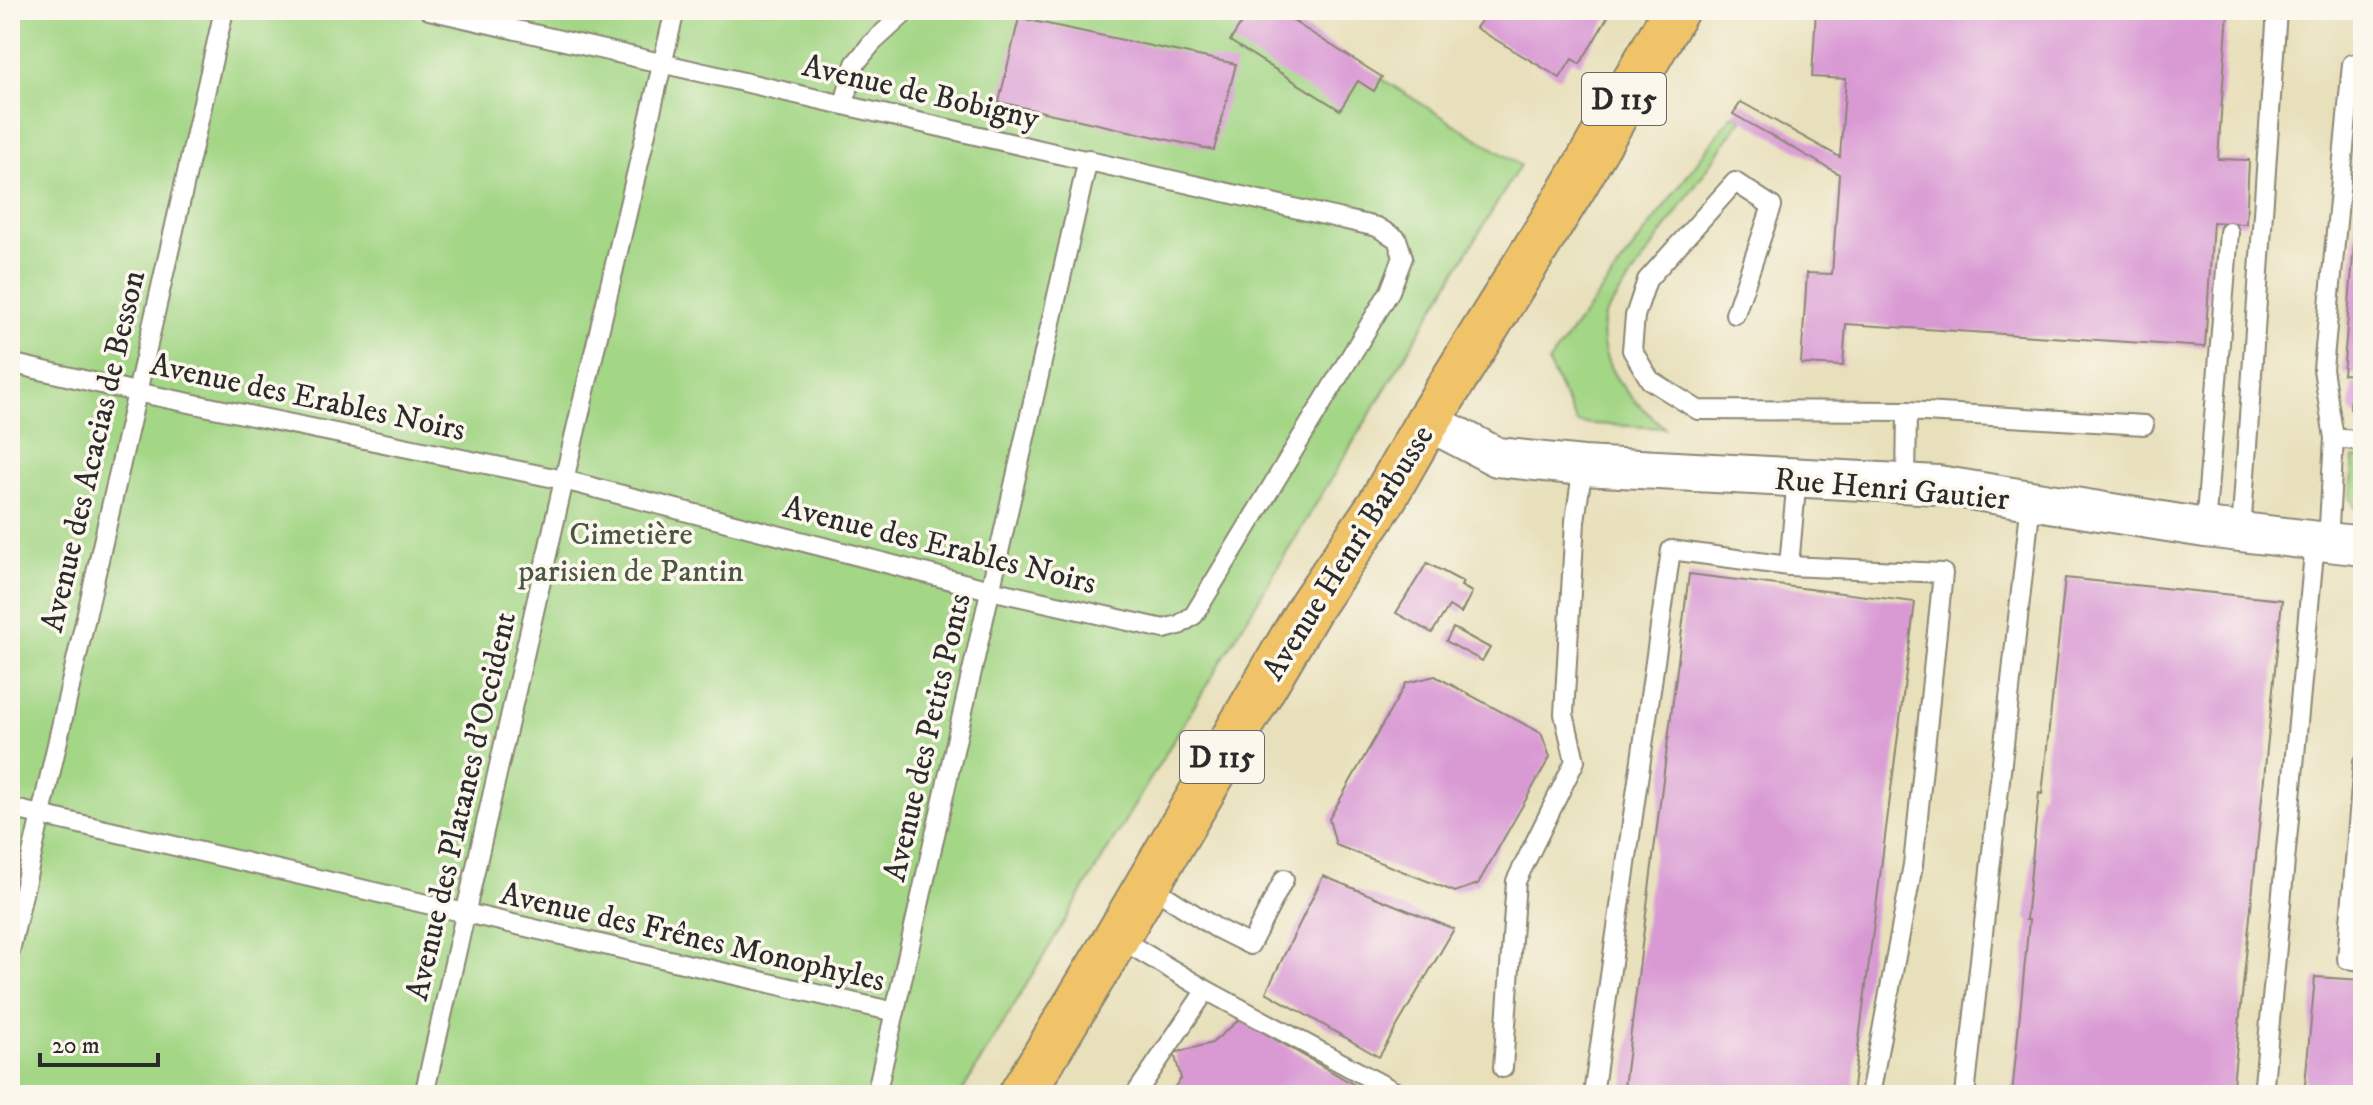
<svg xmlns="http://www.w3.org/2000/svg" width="2373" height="1105" viewBox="0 0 2373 1105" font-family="'IM FELL DW Pica',serif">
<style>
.green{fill:#a3d685;stroke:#678058;stroke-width:2}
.building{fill:#d99ad4}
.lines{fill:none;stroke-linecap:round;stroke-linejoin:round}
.lane-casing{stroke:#8a8673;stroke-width:22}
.street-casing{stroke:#8a8673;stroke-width:42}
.primary-casing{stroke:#8a8673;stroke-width:48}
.lane{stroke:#fff;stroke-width:18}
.street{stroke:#fff;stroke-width:38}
.primary{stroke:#f1c369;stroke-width:44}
.labels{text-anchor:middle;stroke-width:7;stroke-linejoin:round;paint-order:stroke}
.shield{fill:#fbf7ec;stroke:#696865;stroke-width:2}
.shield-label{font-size:30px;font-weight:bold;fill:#2b2b2b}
.street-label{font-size:32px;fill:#2b2b2b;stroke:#fbf7ec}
.park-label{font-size:32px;fill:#495642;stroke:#fbf7ec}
</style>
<rect width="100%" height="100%" fill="#fbf7ec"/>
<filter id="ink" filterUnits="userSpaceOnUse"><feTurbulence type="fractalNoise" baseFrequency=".0125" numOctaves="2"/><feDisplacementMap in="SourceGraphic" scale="16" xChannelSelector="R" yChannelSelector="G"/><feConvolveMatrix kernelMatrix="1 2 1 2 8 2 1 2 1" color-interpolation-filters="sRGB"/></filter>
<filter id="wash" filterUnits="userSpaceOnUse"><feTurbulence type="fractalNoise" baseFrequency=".006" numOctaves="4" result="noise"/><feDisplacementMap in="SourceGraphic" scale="32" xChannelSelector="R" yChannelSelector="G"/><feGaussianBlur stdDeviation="1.8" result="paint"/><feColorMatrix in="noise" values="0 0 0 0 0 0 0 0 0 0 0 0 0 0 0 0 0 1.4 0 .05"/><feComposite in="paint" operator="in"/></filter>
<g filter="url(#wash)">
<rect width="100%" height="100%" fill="#e8e0bb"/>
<g class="green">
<path d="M 10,10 L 1271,10 L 1520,165 L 960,1095 L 10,1095 Z"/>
<path d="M 1733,114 L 1742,119 L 1604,316 C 1594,366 1630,399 1665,428 L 1577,423 L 1548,363 Z"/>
<path d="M 2354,458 L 2363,459 L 2363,511 L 2354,506 L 2351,498 Z"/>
</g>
<g id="blocks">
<g class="building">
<path d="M 1250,10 L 1275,10 L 1382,77 L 1374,91 L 1358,81 L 1340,110 L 1230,41 Z"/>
<path d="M 1277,10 L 1305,10 L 1297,22 Z"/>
<path d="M 1488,10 L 1612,10 L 1580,64 L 1572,59 L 1560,78 L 1476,28 Z"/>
<path d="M 1816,10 L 1849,12 L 1849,10 L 2228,10 L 2218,159 L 2249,160 L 2246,224 L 2213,222 L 2205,347 L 1846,324 L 1843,366 L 1801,364 L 1807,273 L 1832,274 L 1839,174 L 1733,114 L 1741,102 L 1840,157 L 1846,79 L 1812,77 Z"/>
<path d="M 1019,18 L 1236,64 L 1214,150 L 999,102 Z"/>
<path d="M 2361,164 L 2363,164 L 2363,416 L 2355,415 L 2350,409 L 2352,384 L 2358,384 L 2359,375 L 2343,374 Z"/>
<path d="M 1427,563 L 1463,582 L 1461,586 L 1472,592 L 1461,613 L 1449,606 L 1432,633 L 1396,613 Z"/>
<path d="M 1689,574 L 1915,602 L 1852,1095 L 1623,1095 Z"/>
<path d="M 2065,578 L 2282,600 L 2232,1095 L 2012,1095 L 2029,920 L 2026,920 L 2039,793 L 2042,794 Z"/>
<path d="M 1453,628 L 1490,648 L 1482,661 L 1446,641 Z"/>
<path d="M 1435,676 L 1541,733 L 1550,757 L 1478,884 L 1455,892 L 1336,845 L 1329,819 L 1406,683 Z"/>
<path d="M 1323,876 L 1454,929 L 1379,1057 L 1266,992 Z"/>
<path d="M 2315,977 L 2363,980 L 2363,1095 L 2304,1095 Z"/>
<path d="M 1240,1019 L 1372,1095 L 1169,1095 L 1181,1078 L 1174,1053 L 1212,1043 Z"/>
</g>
</g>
</g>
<g filter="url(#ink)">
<use href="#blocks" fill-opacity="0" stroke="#8a8673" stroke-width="2"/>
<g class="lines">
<defs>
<g id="lane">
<path d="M 844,104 L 855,64 L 872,43 L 908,10"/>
<path d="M 1735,314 L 1772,206 L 1735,182 L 1647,280 L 1635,316 L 1632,350 L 1650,380 L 1698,410 L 1907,411"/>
<path d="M 10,363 L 136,392 L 564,480 L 990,590 L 1164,629 L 1179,625 L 1194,615 L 1390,291 L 1403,257 L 1397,239 L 1377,227 L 429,10"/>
<path d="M 2334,438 L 2323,369 L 2352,64 L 2363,64"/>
<path d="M 1797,477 L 1789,566 L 1943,573 L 1913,865 L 1870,1095"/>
<path d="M 1906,483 L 1907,411 L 2144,425"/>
<path d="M 2205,528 L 2229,232"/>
<path d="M 2241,533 L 2277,10"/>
<path d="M 2328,543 L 2334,438 L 2363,441"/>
<path d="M 2363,763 L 2347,959 L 2363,961"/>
<path d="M 10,808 L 895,1012"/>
<path d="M 1147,884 L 1216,928 L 1250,945 L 1284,879"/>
<path d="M 1117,937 L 1206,990 L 1135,1095"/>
<path d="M 10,951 L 224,10"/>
<path d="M 1206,990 L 1401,1095"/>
<path d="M 1503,1068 L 1516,881 L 1575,761 L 1564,714 L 1575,521 L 1583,466"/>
<path d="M 424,1095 L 564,480 L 675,10"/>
<path d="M 876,1095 L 1088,159"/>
<path d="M 1593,1095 L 1671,550 L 1789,566"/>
<path d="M 1965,1095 L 2031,501"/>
<path d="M 2263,1095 L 2315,542"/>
</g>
<path id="street" d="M 1428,421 L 1497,457 L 1583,466 L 1938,485 L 2205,528 L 2363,546"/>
<path id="primary" d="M 1021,1095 L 1117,937 L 1311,606 L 1381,503 L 1428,421 L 1573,188 L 1676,10"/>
</defs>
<use href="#lane" class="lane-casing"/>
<use href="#street" class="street-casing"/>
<use href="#primary" class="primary-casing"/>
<use href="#lane" class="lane"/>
<use href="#street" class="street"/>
<use href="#primary" class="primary"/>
</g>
</g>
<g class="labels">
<g class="shield">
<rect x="1582" y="73" width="84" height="52" rx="6"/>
<rect x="1180" y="731" width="84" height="52" rx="6"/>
</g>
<g class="shield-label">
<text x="1624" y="109">D 115</text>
<text x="1222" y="767">D 115</text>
</g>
<g class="street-label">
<text transform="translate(921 91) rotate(13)" y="11">Avenue de Bobigny</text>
<text transform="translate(308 396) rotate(12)" y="11">Avenue des Erables Noirs</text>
<text transform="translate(92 451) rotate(-77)" y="11">Avenue des Acacias de Besson</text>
<text transform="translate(1892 488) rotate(5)" y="11">Rue Henri Gautier</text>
<text transform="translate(940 544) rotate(14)" y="11">Avenue des Erables Noirs</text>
<text transform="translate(1347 552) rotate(-58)" y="11">Avenue Henri Barbusse</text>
<text transform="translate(926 737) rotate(-77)" y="11">Avenue des Petits Ponts</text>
<text transform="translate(460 806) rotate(-77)" y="11">Avenue des Platanes d'Occident</text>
<text transform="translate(693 936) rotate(13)" y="11">Avenue des Frênes Monophyles</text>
</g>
<g class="park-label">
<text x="631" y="544">Cimetière<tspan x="631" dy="37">parisien de Pantin</tspan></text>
</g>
</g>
<rect width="2373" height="1105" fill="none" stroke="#fbf7ec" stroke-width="40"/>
<path d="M40 1053v12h118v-12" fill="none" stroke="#2b2b2b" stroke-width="4"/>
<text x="52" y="1053" font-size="24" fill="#2b2b2b" stroke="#fbf7ec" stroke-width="6" paint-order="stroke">20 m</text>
</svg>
